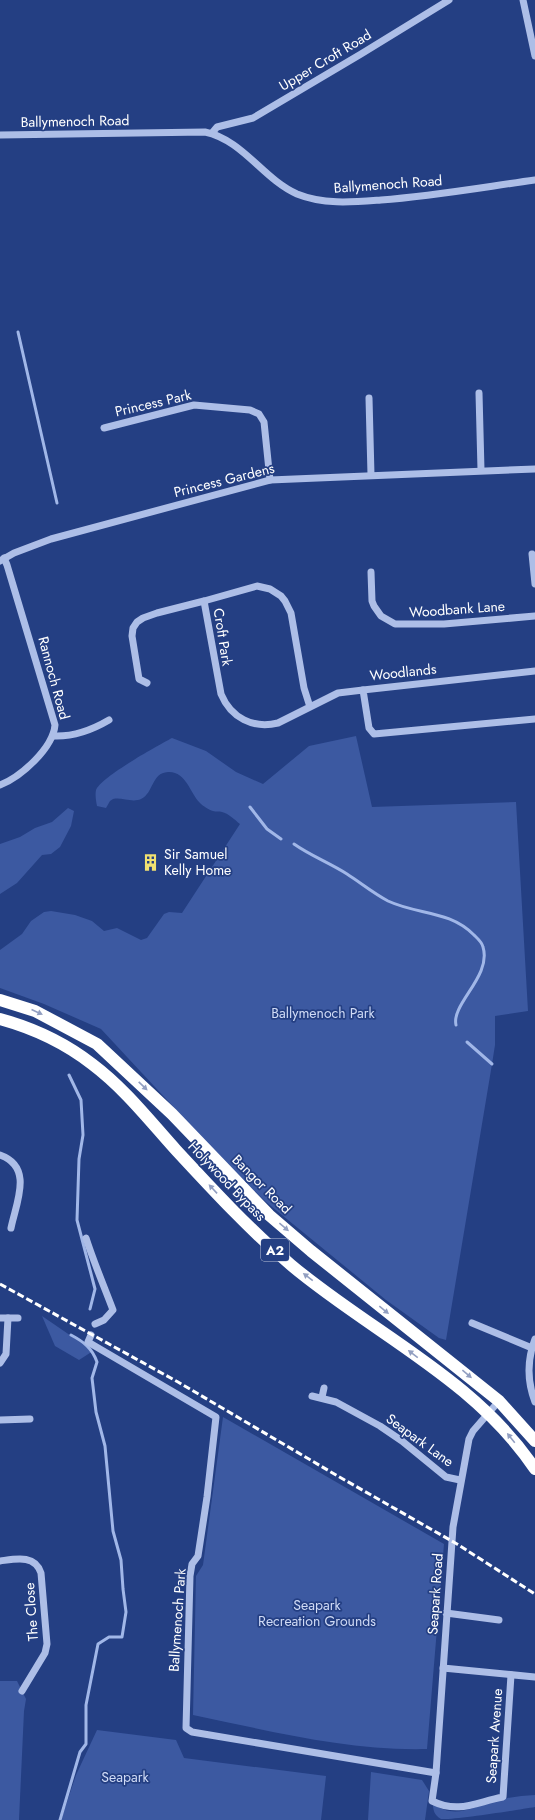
<svg xmlns="http://www.w3.org/2000/svg" width="535" height="1820" viewBox="0 0 535 1820" font-family="Jost,sans-serif">
<style>
.green{fill:#3c59a1}
.lines{fill:none;stroke-linecap:round;stroke-linejoin:round}
.stream{stroke:#a1b7e8;stroke-width:3}
.minor{stroke:#adbee7;stroke-width:7}
.highway{stroke:#fff;stroke-width:12}
.rail{stroke:#fff;stroke-width:3;stroke-dasharray:7 3;stroke-linecap:butt}
.oneway{fill:#929fc1}
.labels{text-anchor:middle;stroke-width:3.5;stroke-linejoin:round;paint-order:stroke}
.shield{fill:#243f83;stroke:#bdc5da;stroke-width:1}
.shield-label{font-size:13px;font-weight:bold;fill:#fff}
.street-label{font-size:14px;fill:#fff;stroke:#243f83}
.poi-label{font-size:14px;fill:#fff;stroke:#243f83;text-anchor:start}
.park-label{font-size:14px;fill:#d0dbf6;stroke:#243f83}
</style>
<rect width="100%" height="100%" fill="#243f83"/>
<g class="green">
<path d="M 356,736 L 372,807 L 516,802 L 528,1011 L 495,1016 L 495,1045 L 492,1064 L 446,1340 L 439,1338 L 386,1300 L 266,1202 L 221,1158 L 101,1029 L 44,1004 L 0,988 L 0,950 L 22,934 L 31,921 L 44,912 L 51,911 L 75,915 L 92,921 L 104,931 L 117,928 L 141,940 L 147,938 L 164,914 L 169,912 L 182,913 L 240,824 C 235,820 228,813 222,812 C 219,811 216,812 213,811 C 209,810 203,806 200,803 C 190,793 186,771 168,772 C 151,773 154,793 141,799 C 132,803 122,797 113,799 L 110,801 L 106,808 L 97,806 C 96,801 95,795 96,790 C 101,777 157,746 172,738 L 206,751 L 236,772 L 263,784 L 309,746 Z"/>
<path d="M 68,808 L 74,811 L 71,826 L 60,847 L 51,854 L 42,855 L 17,883 L 0,894 L 0,844 L 20,837 L 35,828 L 52,822 Z"/>
<path d="M 42,1316 L 93,1351 L 79,1360 L 55,1346 Z"/>
<path d="M 223,1417 L 444,1544 L 427,1749 C 348,1751 271,1731 193,1715 L 196,1576 L 203,1565 Z"/>
<path d="M 0,1681 L 17,1681 L 26,1699 L 24,1711 L 19,1820 L 0,1820 Z"/>
<path d="M 97,1730 L 176,1740 L 184,1758 L 326,1776 L 321,1820 L 61,1820 L 76,1775 Z"/>
<path d="M 371,1772 L 422,1780 L 429,1791 L 425,1820 L 368,1820 Z"/>
<path d="M 535,1795 L 535,1807 C 517,1810 454,1820 441,1819 C 434,1815 433,1810 433,1803 C 453,1820 473,1807 495,1801 C 508,1797 521,1796 535,1795 Z"/>
</g>
<g class="lines">
<g class="stream">
<path d="M 18,332 L 57,503"/>
<path d="M 250,807 L 267,829 L 281,839"/>
<path d="M 294,844 C 311,856 330,863 347,874 C 361,883 373,893 388,901 C 418,915 449,910 474,935 C 477,938 482,942 483,947 C 492,976 451,1004 456,1025"/>
<path d="M 467,1042 L 492,1064"/>
<path d="M 69,1075 L 81,1100 L 83,1135 L 79,1159 L 77,1220 L 95,1289 L 90,1309"/>
<path d="M 60,1820 L 80,1752 L 86,1744 L 86,1705 L 98,1644 L 109,1637 L 122,1637 L 126,1612 L 123,1589 L 121,1560 L 113,1531 L 105,1446 L 96,1412 L 92,1378 L 97,1362 C 92,1348 84,1342 71,1335"/>
</g>
<g class="minor">
<path d="M 523,0 L 535,56"/>
<path d="M 212,133 L 217,127 L 253,118 L 361,54 L 449,0"/>
<path d="M 0,135 L 205,132 C 243,140 263,179 297,194 C 324,205 354,202 381,200 C 433,196 484,187 535,180"/>
<path d="M 479,393 L 481,470"/>
<path d="M 369,398 L 371,475"/>
<path d="M 104,428 L 194,405 L 250,410 L 259,414 L 264,422 L 270,480"/>
<path d="M 532,554 L 535,584"/>
<path d="M 0,561 L 14,553 L 51,539 L 270,480 L 535,469"/>
<path d="M 371,572 L 372,601 L 374,606 L 381,616 L 395,624 L 444,624 L 535,616"/>
<path d="M 535,671 L 363,690 L 369,728 L 374,734 L 535,719"/>
<path d="M 147,683 L 139,679 L 132,636 L 133,628 L 137,622 L 143,618 L 157,613 L 204,601"/>
<path d="M 310,707 L 304,688 L 291,613 L 285,601 L 281,596 L 270,589 L 257,586 L 204,601 L 221,694 C 231,718 253,729 278,723 L 338,693 L 363,690"/>
<path d="M 53,736 C 73,737 92,730 109,720"/>
<path d="M 0,785 C 21,777 53,748 55,725 L 7,565 L 4,558"/>
<path d="M 0,1155 C 34,1167 16,1203 11,1228"/>
<path d="M 86,1238 C 94,1263 104,1286 113,1310 L 104,1320 L 95,1324"/>
<path d="M 0,1318 L 18,1318"/>
<path d="M 472,1323 L 532,1348"/>
<path d="M 91,1335 L 88,1342 L 216,1417 L 207,1497 L 198,1556 L 192,1564 L 190,1576 L 186,1728 L 192,1732 L 436,1773"/>
<path d="M 535,1339 C 527,1360 527,1381 535,1402"/>
<path d="M 0,1363 L 6,1354 L 8,1318"/>
<path d="M 312,1396 L 336,1402 L 380,1426 L 402,1441 L 446,1477 L 460,1480"/>
<path d="M 322,1397 L 324,1388"/>
<path d="M 499,1401 L 473,1431 L 469,1439 L 453,1527 L 436,1773 L 432,1801 C 459,1814 476,1802 503,1797 L 511,1675"/>
<path d="M 0,1420 L 30,1419"/>
<path d="M 0,1561 C 15,1559 35,1554 41,1573 L 47,1644 L 45,1653 L 22,1691"/>
<path d="M 446,1613 L 499,1620"/>
<path d="M 443,1668 L 535,1677"/>
</g>
<g class="highway">
<path d="M 0,1000 L 35,1011 L 97,1044 L 172,1114 L 269,1215 L 311,1251 L 499,1401 L 535,1441"/>
<path d="M 0,1019 C 33,1028 65,1043 92,1064 C 124,1088 149,1120 176,1150 C 213,1190 250,1230 291,1265 C 372,1333 475,1379 535,1469"/>
</g>
<path class="rail" d="M 0,1284 L 178,1382 L 336,1475 L 457,1544 L 535,1594"/>
</g>
<defs><path id="oneway-solid" d="M-6-.8H1V-3.2L6.5 0L1 3.2V.8H-6Z"/></defs>
<g class="oneway">
<use href="#oneway-solid" transform="translate(37 1012) rotate(24)"/>
<use href="#oneway-solid" transform="translate(143 1086) rotate(44)"/>
<use href="#oneway-solid" transform="translate(213 1189) rotate(-133)"/>
<use href="#oneway-solid" transform="translate(284 1227) rotate(40)"/>
<use href="#oneway-solid" transform="translate(308 1277) rotate(-143)"/>
<use href="#oneway-solid" transform="translate(384 1310) rotate(39)"/>
<use href="#oneway-solid" transform="translate(413 1354) rotate(-143)"/>
<use href="#oneway-solid" transform="translate(467 1374) rotate(40)"/>
<use href="#oneway-solid" transform="translate(511 1438) rotate(-129)"/>
</g>
<defs>
<symbol id="building-bare" viewBox="-9 -9 18 18"><path d="M-4-6H4V6H1V3H-1V6H-4ZM-2.5-4.3h1.7v1.8h-1.7ZM.8-4.3h1.7v1.8H.8ZM-2.5-1h1.7V.8h-1.7ZM.8-1h1.7V.8H.8Z" fill="#f1e171" stroke="#243f83" stroke-width="2.5" paint-order="stroke"/></symbol>
</defs>
<g fill-rule="evenodd">
<use href="#building-bare" x="138" y="850" width="25" height="25"/>
</g>
<g class="labels">
<rect class="shield" x="261" y="1239" width="28" height="22" rx="3"/>
<g class="shield-label">
<text x="275" y="1255">A2</text>
</g>
<g class="street-label">
<text transform="translate(325 60) rotate(-31)" y="5">Upper Croft Road</text>
<text transform="translate(75 121) rotate(-1)" y="5">Ballymenoch Road</text>
<text transform="translate(388 184) rotate(-4)" y="5">Ballymenoch Road</text>
<text transform="translate(153 403) rotate(-13)" y="5">Princess Park</text>
<text transform="translate(224 480) rotate(-14)" y="5">Princess Gardens</text>
<text transform="translate(457 609) rotate(-4)" y="5">Woodbank Lane</text>
<text transform="translate(223 637) rotate(81)" y="5">Croft Park</text>
<text transform="translate(403 672) rotate(-6)" y="5">Woodlands</text>
<text transform="translate(54 678) rotate(75)" y="5">Rannoch Road</text>
<text transform="translate(227 1181) rotate(46)" y="5">Holywood Bypass</text>
<text transform="translate(262 1184) rotate(45)" y="5">Bangor Road</text>
<text transform="translate(420 1440) rotate(36)" y="5">Seapark Lane</text>
<text transform="translate(435 1594) rotate(-86)" y="5">Seapark Road</text>
<text transform="translate(31 1612) rotate(-94)" y="5">The Close</text>
<text transform="translate(177 1620) rotate(-86)" y="5">Ballymenoch Park</text>
<text transform="translate(494 1736) rotate(-86)" y="5">Seapark Avenue</text>
</g>
<g class="poi-label">
<text x="164" y="859">Sir Samuel<tspan x="164" dy="16">Kelly Home</tspan></text>
</g>
<g class="park-label">
<text x="323" y="1018">Ballymenoch Park</text>
<text x="317" y="1610">Seapark<tspan x="317" dy="16">Recreation Grounds</tspan></text>
<text x="125" y="1782">Seapark</text>
</g>
</g>
</svg>
